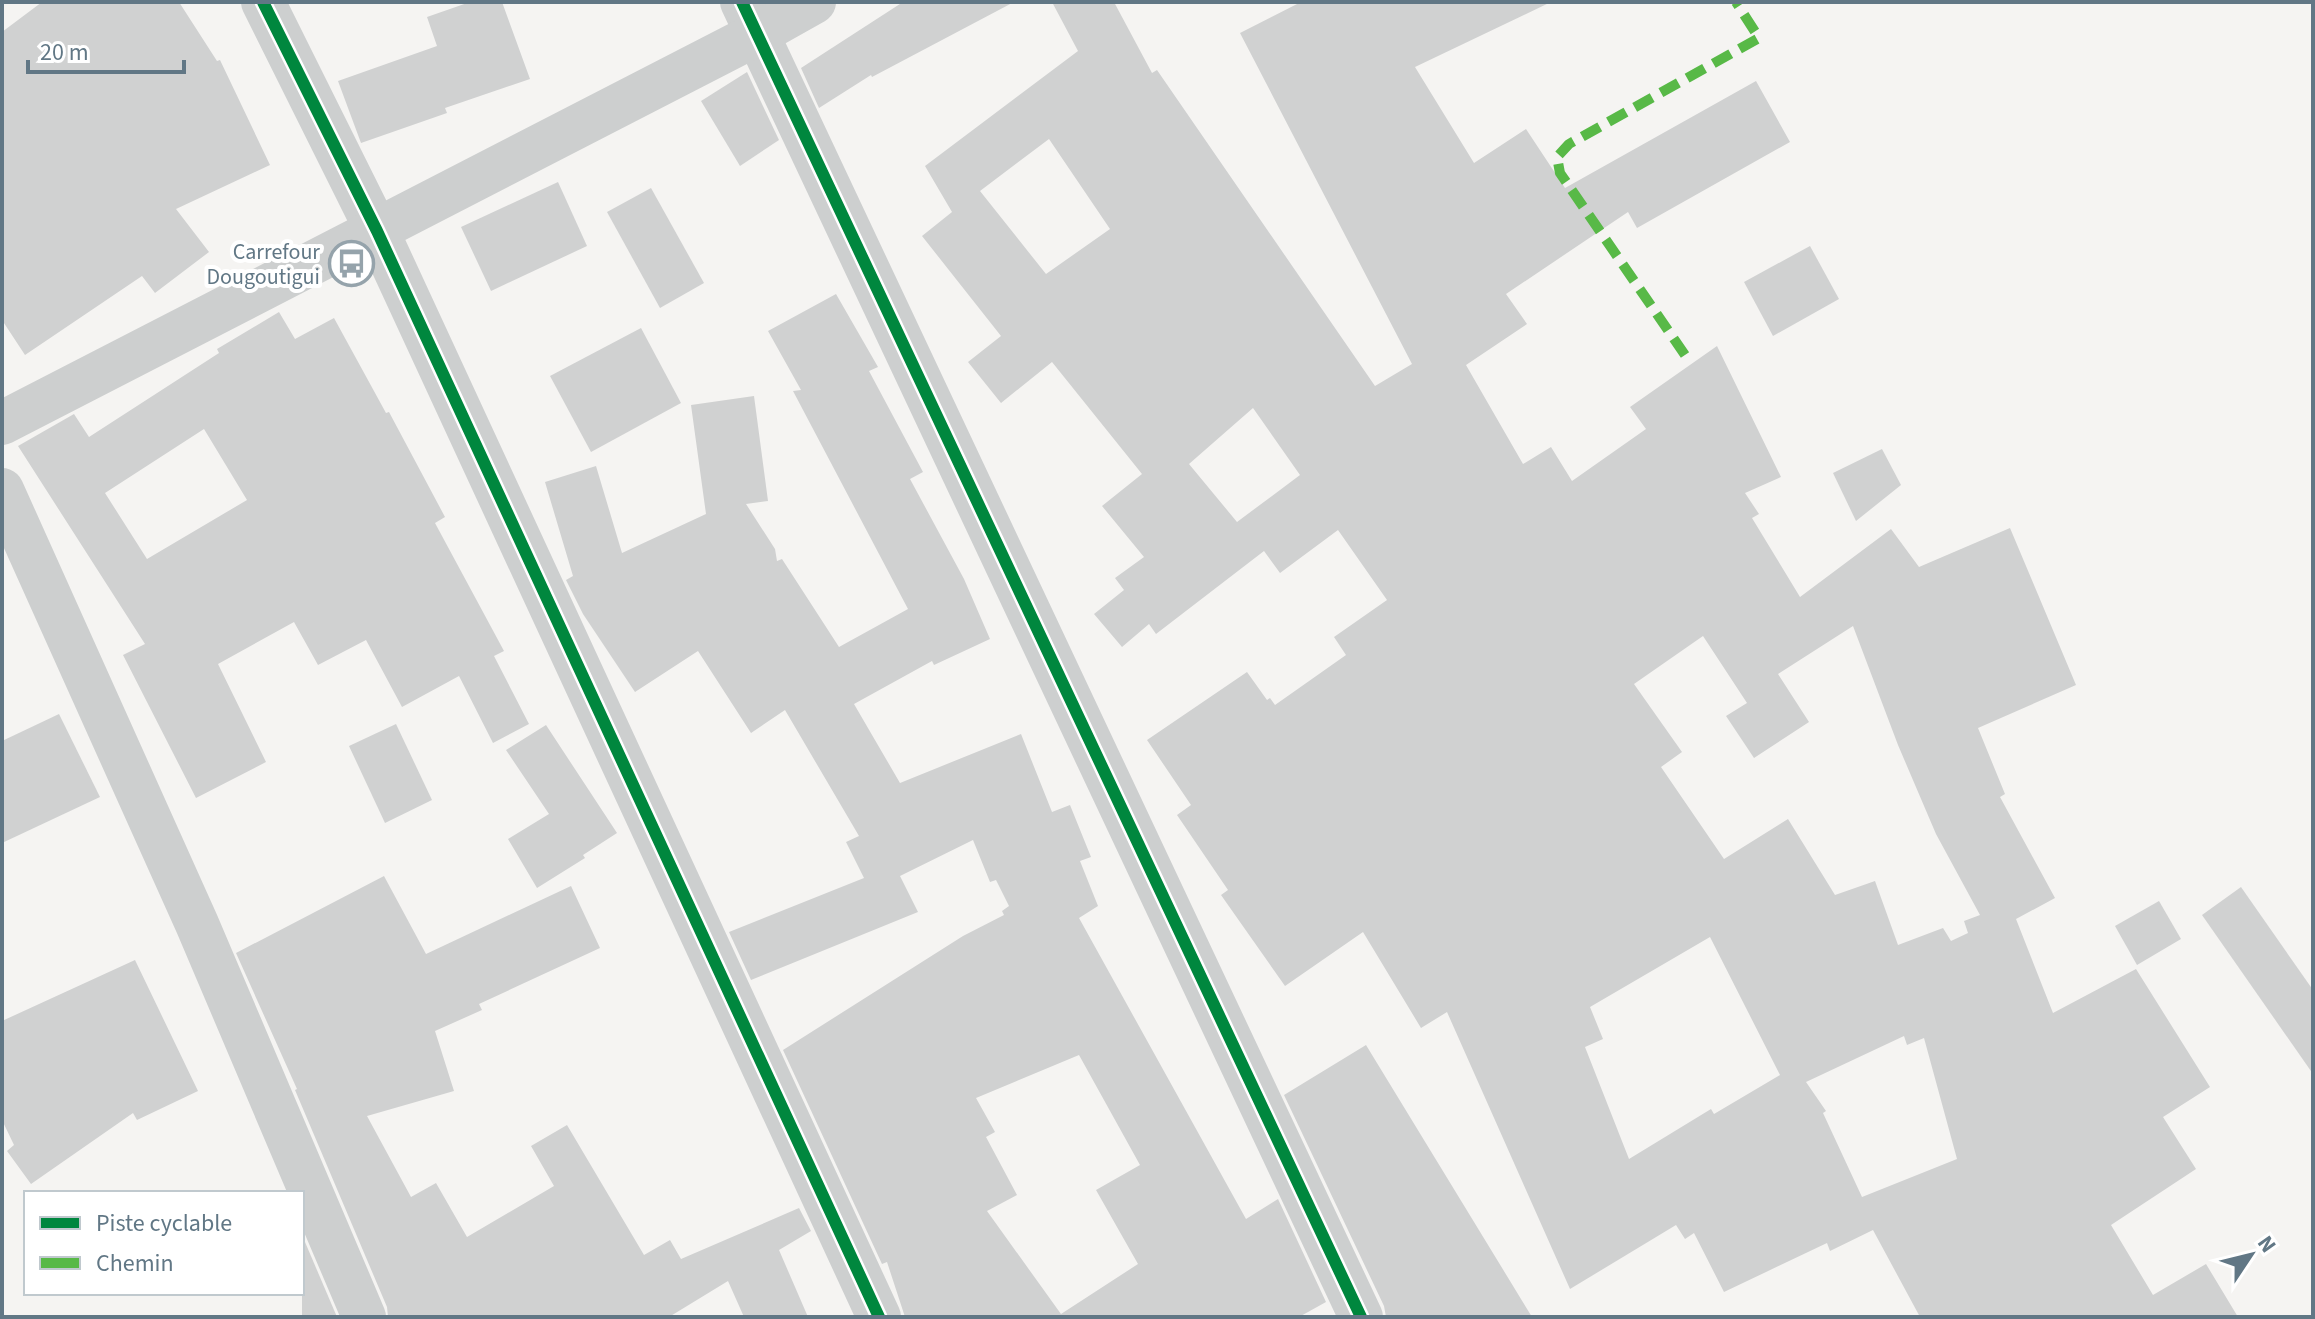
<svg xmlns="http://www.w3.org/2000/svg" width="2315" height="1319" viewBox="0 0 2315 1319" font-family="'Source Sans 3',sans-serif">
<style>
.building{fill:#d0d1d1;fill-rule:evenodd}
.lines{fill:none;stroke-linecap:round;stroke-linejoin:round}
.minor{stroke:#cdcfcf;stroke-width:44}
.quiet{stroke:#58b947;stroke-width:10;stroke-dasharray:20 10;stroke-linecap:butt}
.cycleway-casing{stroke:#fff;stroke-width:17}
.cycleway{stroke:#00873e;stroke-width:12}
.labels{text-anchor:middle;stroke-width:8;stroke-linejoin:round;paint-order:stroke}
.poi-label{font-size:22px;fill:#617785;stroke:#fff;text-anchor:end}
</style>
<rect width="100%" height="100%" fill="#f5f4f2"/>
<g class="building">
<path d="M 42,2 L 179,2 L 217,61 L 220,60 L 270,165 L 176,209 L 209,252 L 155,293 L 142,276 L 25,355 L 2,320 L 2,32 Z"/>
<path d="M 470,2 L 502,2 L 530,79 L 445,108 L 447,113 L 361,143 L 338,81 L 437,46 L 427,17 Z"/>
<path d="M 903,2 L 1014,2 L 872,77 L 871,75 L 819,108 L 801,68 Z"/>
<path d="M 1052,2 L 1114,2 L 1152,73 L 1157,70 L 1375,386 L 1412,364 L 1240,33 L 1301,2 L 1551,2 L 1415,67 L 1474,163 L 1526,129 L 1565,188 L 1756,81 L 1790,142 L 1637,228 L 1628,212 L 1506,294 L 1527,324 L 1466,365 L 1523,464 L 1551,447 L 1572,481 L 1646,429 L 1630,407 L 1717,346 L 1781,477 L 1745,493 L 1759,514 L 1752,518 L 1800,597 L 1891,529 L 1919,567 L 2010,528 L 2076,685 L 1978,728 L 2005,794 L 2000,797 L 2055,898 L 2016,919 L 2053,1013 L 2136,969 L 2210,1087 L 2163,1117 L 2196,1169 L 2111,1225 L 2153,1295 L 2206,1264 L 2238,1317 L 1920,1317 L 1873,1230 L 1830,1251 L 1827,1243 L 1724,1292 L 1694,1233 L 1685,1239 L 1676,1225 L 1570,1289 L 1447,1012 L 1421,1028 L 1363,932 L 1285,986 L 1221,895 L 1228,890 L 1177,815 L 1191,805 L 1147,740 L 1247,672 L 1267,700 L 1270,698 L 1275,705 L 1346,655 L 1334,637 L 1387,600 L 1338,530 L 1280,573 L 1264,551 L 1156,634 L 1149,624 L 1122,647 L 1094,614 L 1124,590 L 1115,578 L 1144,557 L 1102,506 L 1142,474 L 1052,362 L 1001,403 L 968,362 L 1001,336 L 922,236 L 952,212 L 925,166 L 1078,51 ZM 1049,139 L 1110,229 L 1046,274 L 980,191 ZM 1253,408 L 1300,475 L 1237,522 L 1189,464 ZM 1853,626 L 1898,745 L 1936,834 L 1980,915 L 1964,921 L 1968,933 L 1951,941 L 1943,928 L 1898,945 L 1875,881 L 1835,895 L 1788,819 L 1724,859 L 1661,767 L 1682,752 L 1634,684 L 1703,636 L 1747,703 L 1726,716 L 1754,758 L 1809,722 L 1778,674 ZM 1710,937 L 1780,1075 L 1714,1114 L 1711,1109 L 1629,1159 L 1585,1047 L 1603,1039 L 1590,1007 ZM 1904,1036 L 1907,1045 L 1924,1038 L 1957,1159 L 1862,1197 L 1823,1113 L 1826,1111 L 1806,1082 Z"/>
<path d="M 747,72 L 779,140 L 740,166 L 701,101 Z"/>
<path d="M 558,182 L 587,246 L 491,291 L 461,227 Z"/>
<path d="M 651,188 L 704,283 L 660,308 L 607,212 Z"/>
<path d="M 1810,246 L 1839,299 L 1773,336 L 1744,282 Z"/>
<path d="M 836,294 L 878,367 L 869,371 L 923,472 L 910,479 L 964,579 L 990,639 L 934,665 L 932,661 L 854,704 L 900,783 L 1021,734 L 1052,812 L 1070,805 L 1091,857 L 1080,861 L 1098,906 L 1079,918 L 1246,1219 L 1278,1199 L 1326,1302 L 1299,1317 L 905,1317 L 887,1262 L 882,1264 L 783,1050 L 963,936 L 1004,915 L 1002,911 L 1009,906 L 996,880 L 990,882 L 973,840 L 900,876 L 918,912 L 751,980 L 729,932 L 864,878 L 846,842 L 859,836 L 785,710 L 751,733 L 698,651 L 635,692 L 583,614 L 566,580 L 573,576 L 545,482 L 596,466 L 622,553 L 706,514 L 691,405 L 754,396 L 768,501 L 746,504 L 775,549 L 777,561 L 782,559 L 839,647 L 908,609 L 793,391 L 801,390 L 768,331 ZM 1079,1055 L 1140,1165 L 1096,1190 L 1138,1264 L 1061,1314 L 987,1211 L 1017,1195 L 986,1137 L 995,1132 L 976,1098 Z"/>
<path d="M 279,312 L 295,339 L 334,318 L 386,413 L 389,412 L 445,517 L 435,523 L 504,651 L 494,656 L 529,724 L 493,743 L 459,676 L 402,707 L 366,640 L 318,665 L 294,622 L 218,664 L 266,762 L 196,798 L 123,655 L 145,644 L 18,446 L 74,414 L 89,437 L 219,353 L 217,349 ZM 204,429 L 247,500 L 147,559 L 105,493 Z"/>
<path d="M 641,328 L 681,403 L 591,452 L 550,376 Z"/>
<path d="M 1882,449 L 1901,485 L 1856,521 L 1833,473 Z"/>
<path d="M 59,714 L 100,797 L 2,843 L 2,741 Z"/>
<path d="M 396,724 L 432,800 L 385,823 L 349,746 Z"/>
<path d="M 546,725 L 617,833 L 583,855 L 585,858 L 537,888 L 508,839 L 549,814 L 506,750 Z"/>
<path d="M 384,876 L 426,954 L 571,886 L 600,948 L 479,1004 L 482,1010 L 435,1031 L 454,1091 L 367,1116 L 411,1197 L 436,1183 L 467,1237 L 554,1186 L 531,1146 L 567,1125 L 644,1255 L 670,1240 L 681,1259 L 799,1208 L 811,1231 L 779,1250 L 808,1317 L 744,1317 L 728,1281 L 669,1317 L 388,1317 L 387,1307 L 295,1090 L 297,1089 L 236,953 Z"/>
<path d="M 2241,887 L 2313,990 L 2313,1074 L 2202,915 Z"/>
<path d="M 2159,901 L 2181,939 L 2137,965 L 2115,926 Z"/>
<path d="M 135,960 L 198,1091 L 137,1120 L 133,1113 L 31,1184 L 7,1151 L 14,1145 L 2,1120 L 2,1021 Z"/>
<path d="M 1366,1045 L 1532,1317 L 1386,1317 L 1384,1306 L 1284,1095 Z"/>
<path d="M 302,1235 L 337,1317 L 302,1317 Z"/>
</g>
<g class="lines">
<g class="minor">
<path d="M 263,2 L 377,231 L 879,1317"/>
<path d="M 742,2 L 1361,1317"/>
<path d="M 2,423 L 757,34 L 814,2"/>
<path d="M 2,490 L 197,924 L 364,1317"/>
</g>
<path class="quiet" d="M 1685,355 L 1560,173 L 1557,157 L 1569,144 L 1759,38 L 1736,2"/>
<defs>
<g id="cycleway">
<path d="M 263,2 L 377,231 L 879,1317"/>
<path d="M 742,2 L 1361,1317"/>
</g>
</defs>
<use href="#cycleway" class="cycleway-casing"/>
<use href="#cycleway" class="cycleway"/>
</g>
<defs>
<symbol id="bus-ring" viewBox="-11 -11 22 22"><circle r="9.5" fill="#fff" stroke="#95a3ab" stroke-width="1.5"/><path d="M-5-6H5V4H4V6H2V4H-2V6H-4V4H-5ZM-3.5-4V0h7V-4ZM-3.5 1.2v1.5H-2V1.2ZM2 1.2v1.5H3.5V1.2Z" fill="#95a3ab"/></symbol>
</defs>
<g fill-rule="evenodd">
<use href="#bus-ring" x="326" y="238" width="51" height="51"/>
</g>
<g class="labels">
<g class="poi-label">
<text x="320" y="259">Carrefour<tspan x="320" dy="25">Dougoutigui</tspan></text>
</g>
</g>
<rect width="2315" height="1319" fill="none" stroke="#617785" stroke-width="8"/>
<rect x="24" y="1191" width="280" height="104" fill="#ffffff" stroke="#c0c9ce" stroke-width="2"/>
<rect x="40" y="1217" width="40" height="12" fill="#00873e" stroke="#c0c9ce" stroke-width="2"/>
<text x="96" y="1231" font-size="24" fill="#617785">Piste cyclable</text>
<rect x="40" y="1257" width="40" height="12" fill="#58b947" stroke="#c0c9ce" stroke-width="2"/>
<text x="96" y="1271" font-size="24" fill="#617785">Chemin</text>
<g transform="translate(2251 1255) rotate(55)" stroke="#ffffff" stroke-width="6" paint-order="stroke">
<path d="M0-6L14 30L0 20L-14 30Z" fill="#617785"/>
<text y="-12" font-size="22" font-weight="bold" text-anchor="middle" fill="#617785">N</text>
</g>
<path d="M28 60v12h156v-12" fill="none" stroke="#617785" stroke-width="4"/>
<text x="40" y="60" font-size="24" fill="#617785" stroke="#ffffff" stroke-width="6" paint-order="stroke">20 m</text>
</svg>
